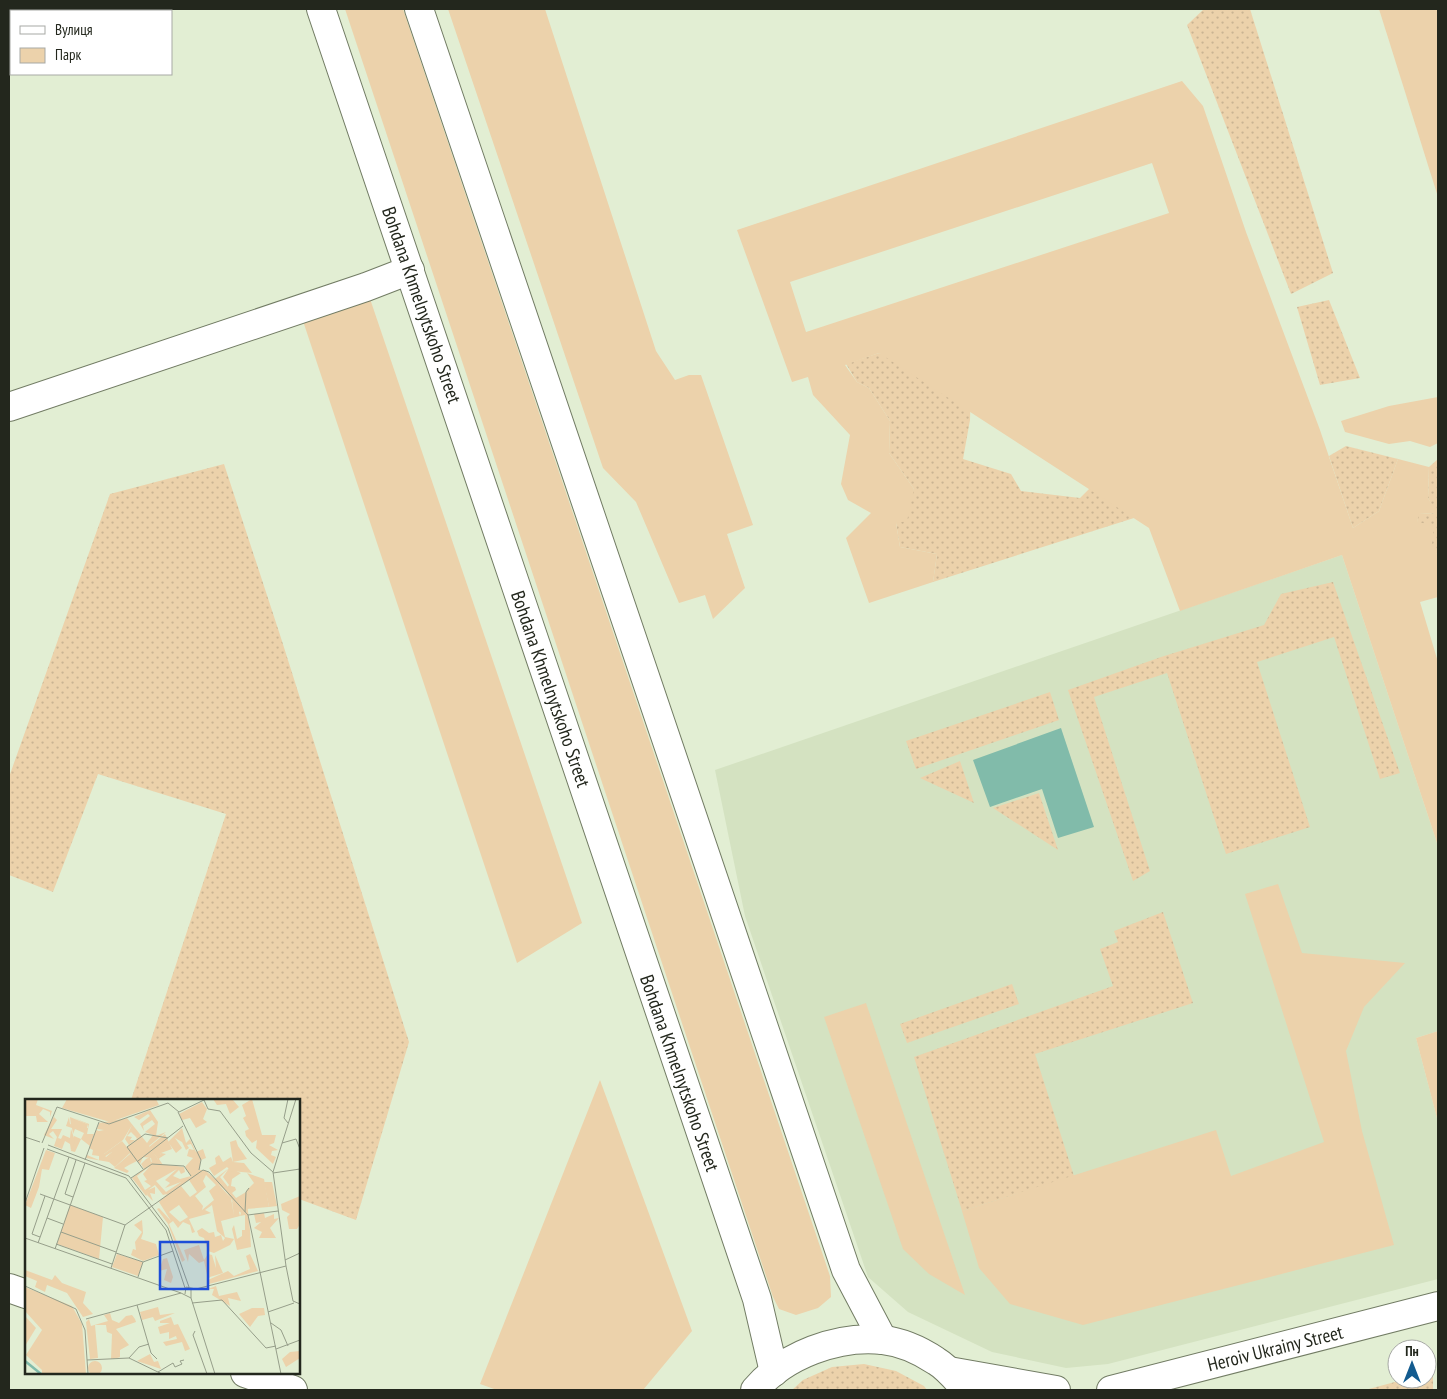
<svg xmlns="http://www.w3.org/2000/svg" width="1447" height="1399" viewBox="0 0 1447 1399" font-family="'PT Sans Narrow',sans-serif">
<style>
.built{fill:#d4e2c1}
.grass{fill:url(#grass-dots)}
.park{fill:#ecd2ab;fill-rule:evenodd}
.water{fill:#81bbaa}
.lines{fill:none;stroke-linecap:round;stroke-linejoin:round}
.street-casing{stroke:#727c64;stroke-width:30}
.secondary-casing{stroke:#727c64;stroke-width:30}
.street{stroke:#fff;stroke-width:28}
.secondary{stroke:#fff;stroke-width:28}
.labels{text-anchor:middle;stroke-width:4.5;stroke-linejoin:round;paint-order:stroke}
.street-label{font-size:19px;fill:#23271d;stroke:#fff}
.inset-river{fill:none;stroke:#81bbaa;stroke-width:2.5}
.inset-road{fill:none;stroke:#969e8a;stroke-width:1}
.view{fill:#1d4ed8;fill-opacity:0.15;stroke:#1d4ed8;stroke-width:2.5}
.inset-edge{fill:none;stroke:#23271d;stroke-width:2.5}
</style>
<defs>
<pattern id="grass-dots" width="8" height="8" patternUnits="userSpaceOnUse" patternTransform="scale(1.25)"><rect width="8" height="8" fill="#ecd2ab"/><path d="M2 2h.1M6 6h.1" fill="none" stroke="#cab493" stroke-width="1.8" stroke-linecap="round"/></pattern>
</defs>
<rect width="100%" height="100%" fill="#e2eed3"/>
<path class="built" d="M 1342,555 L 1438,846 L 1438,1031 L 1416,1038 L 1438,1122 L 1438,1279 L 1108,1364 L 1066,1368 L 992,1352 L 908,1312 L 868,1277 L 745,916 L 715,770 Z"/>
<g class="grass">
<path d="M 1204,9 L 1250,9 L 1333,273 L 1291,294 L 1187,25 Z"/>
<path d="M 1329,300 L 1360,378 L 1320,385 L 1297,307 Z"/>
<path d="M 879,353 L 971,382 L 970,420 L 963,459 L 1011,474 L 1021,491 L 1080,498 L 1093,485 L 1126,487 L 1134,518 L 933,582 L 937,554 L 900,547 L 896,523 L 914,489 L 889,453 L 890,421 L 869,388 L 857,382 L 846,364 Z"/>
<path d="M 1346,446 L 1398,459 L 1379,511 L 1353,528 L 1329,456 Z"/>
<path d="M 1438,459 L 1438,556 L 1417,522 L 1418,514 L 1436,513 L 1428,498 L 1429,467 Z"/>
<path d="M 224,464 L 281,638 L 409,1042 L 356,1220 L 299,1199 L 299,1100 L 131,1100 L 226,814 L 98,774 L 53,892 L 9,875 L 9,777 L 110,494 Z"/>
<path d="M 1333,582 L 1400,773 L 1380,779 L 1334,637 L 1257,662 L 1310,827 L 1226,854 L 1167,673 L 1094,697 L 1150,871 L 1133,881 L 1068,690 L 1161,657 L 1264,625 L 1281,594 Z"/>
<path d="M 1050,692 L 1059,720 L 916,769 L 906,741 Z"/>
<path d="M 960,761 L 974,803 L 920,778 Z"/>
<path d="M 1039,793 L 1058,850 L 993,808 Z"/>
<path d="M 1163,912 L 1193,1003 L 1035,1054 L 1074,1176 L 962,1211 L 914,1057 L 1113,986 L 1100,949 L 1118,942 L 1114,931 Z"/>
<path d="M 1012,984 L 1019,1004 L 907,1043 L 900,1024 Z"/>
<path d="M 864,1364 L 896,1371 L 924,1386 L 927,1390 L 792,1390 L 803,1380 L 832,1367 Z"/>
<path d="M 1433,1372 L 1433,1390 L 1365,1390 L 1406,1379 L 1427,1379 L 1427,1373 Z"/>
</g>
<g class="park">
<path d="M 345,9 L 403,9 L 830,1276 L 831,1297 L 818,1308 L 796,1315 L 779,1309 L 773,1297 Z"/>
<path d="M 448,9 L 545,9 L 656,351 L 675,380 L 689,375 L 701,375 L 753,525 L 727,534 L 745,588 L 713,619 L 705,595 L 679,603 L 636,502 L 603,468 Z"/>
<path d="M 1379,9 L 1438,9 L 1438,197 Z"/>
<path d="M 1182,81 L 1203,106 L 1246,232 L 1320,430 L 1353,528 L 1379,511 L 1398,459 L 1429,467 L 1428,498 L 1437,513 L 1419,514 L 1417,522 L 1434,525 L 1432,544 L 1438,556 L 1438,597 L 1420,602 L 1438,662 L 1438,846 L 1342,555 L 1180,611 L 1149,528 L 879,353 L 845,365 L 857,382 L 869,388 L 890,421 L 889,453 L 914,489 L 907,521 L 896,523 L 900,547 L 937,554 L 933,582 L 869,603 L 846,538 L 871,513 L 848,500 L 841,484 L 850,435 L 813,395 L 808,377 L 792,382 L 737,230 ZM 1152,163 L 1169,213 L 806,332 L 790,282 Z"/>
<path d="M 366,287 L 582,923 L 517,963 L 299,309 Z"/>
<path d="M 1438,397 L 1438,443 L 1430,447 L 1410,441 L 1389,444 L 1345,432 L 1341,421 L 1389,406 Z"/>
<path d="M 1278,884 L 1302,953 L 1405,963 L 1364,1007 L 1346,1051 L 1362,1131 L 1394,1245 L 1083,1325 L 1010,1304 L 979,1268 L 962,1211 L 1216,1130 L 1231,1176 L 1324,1142 L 1245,894 Z"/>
<path d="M 866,1003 L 965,1295 L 929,1274 L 903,1249 L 824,1017 Z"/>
<path d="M 1438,1031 L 1438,1122 L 1416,1038 Z"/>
<path d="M 600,1080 L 692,1331 L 643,1390 L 497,1390 L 480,1384 Z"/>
</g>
<path class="water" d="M 1061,728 L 1094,827 L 1058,838 L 1042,789 L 990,807 L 973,760 Z"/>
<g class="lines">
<defs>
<g id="street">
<path d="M 9,407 L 366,287 L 410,270"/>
<path d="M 9,1288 L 26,1294"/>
<path d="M 245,1373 L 293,1390"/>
</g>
<g id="secondary">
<path d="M 321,9 L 757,1299 L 774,1372"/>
<path d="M 419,9 L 846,1270 L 883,1340"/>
<path d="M 949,1371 L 1056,1390"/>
<path d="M 755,1390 C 784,1355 838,1335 883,1340 C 901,1342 921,1351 936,1361 C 948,1368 957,1380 966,1390"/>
<path d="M 1111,1390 L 1438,1306"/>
</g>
</defs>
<use href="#street" class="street-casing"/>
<use href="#secondary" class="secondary-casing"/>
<use href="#street" class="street"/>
<use href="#secondary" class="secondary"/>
</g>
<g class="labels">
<g class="street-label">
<text transform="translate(422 305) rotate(71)" y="7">Bohdana Khmelnytskoho Street</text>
<text transform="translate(551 689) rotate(71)" y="7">Bohdana Khmelnytskoho Street</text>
<text transform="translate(680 1073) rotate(71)" y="7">Bohdana Khmelnytskoho Street</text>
<text transform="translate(1275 1348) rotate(-14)" y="7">Heroiv Ukrainy Street</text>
</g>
</g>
<g transform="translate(25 1099)">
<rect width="275" height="275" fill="#e2eed3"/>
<path d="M 44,18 L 45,25 L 63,29 L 62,25 L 49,19 L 64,25 L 62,35 L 69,35 L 65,47 L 56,40 L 50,53 L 46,52 L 49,37 L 56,40 L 59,34 L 50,30 L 48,35 L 47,29 L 41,27 ZM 140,35 L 147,50 L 136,54 L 134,60 L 138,66 L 127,65 L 119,70 L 116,65 L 121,60 L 125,58 L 126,63 L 133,60 L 124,48 ZM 97,42 L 106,53 L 90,68 L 84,63 L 87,53 L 79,58 L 79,55 ZM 21,51 L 30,54 L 24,71 L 17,70 L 14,88 L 6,109 L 0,106 ZM 204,69 L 216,74 L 207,80 L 206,87 L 210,88 L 211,91 L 207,94 L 211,99 L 221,93 L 225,131 L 220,133 L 220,116 L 215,117 L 216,114 L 200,91 L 204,86 L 198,78 ZM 239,83 L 247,83 L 252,107 L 244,108 ZM 45,106 L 78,118 L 74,160 L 32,145 ZM 92,155 L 118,163 L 113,177 L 87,168 ZM 142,159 L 148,178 L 146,184 L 139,181 L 142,170 L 134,172 L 138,160 ZM 0,171 L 27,181 L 30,176 L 37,184 L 61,193 L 58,204 L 68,215 L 58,218 L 42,194 L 22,186 L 20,193 L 10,188 L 12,182 L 0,177 ZM 191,187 L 194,197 L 212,193 L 216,202 L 203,199 L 205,207 L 187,196 L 189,190 L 183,190 ZM 133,208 L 135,216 L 150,214 L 130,222 L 128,218 L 117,221 L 115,213 ZM 227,209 L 239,209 L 240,216 L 233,217 L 225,228 L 214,215 ZM 85,214 L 87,221 L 94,224 L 101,217 L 107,216 L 110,220 L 111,223 L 91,230 L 104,246 L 95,251 L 95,258 L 86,260 L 87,235 L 82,233 L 81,226 L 70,226 L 73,259 L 65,260 L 61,223 L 64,220 L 66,227 L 83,222 L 79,216 ZM63 269a7 7 0 1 1 14 0a7 7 0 1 1-14 0Z" fill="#ecd2ab"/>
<path d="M 0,0 L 13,0 L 11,6 L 27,12 L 25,18 L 25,13 L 18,10 L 14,15 L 23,23 L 12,23 L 11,17 L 0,17 ZM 194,56 L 198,63 L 206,58 L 208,63 L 219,64 L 227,74 L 206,72 L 202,68 L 189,77 L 184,69 L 191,65 L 190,59 ZM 84,223 L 98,242 L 95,245 L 95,258 L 88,260 L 89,235 Z" fill="#ecd2ab"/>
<path d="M 0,217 L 11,229 L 0,247 Z" fill="#ecd2ab"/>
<path d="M 33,10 L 29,18 L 32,21 L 26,30 L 37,30 L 33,39 L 36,40 L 38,36 L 45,39 L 46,30 L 50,42 L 46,52 L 45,45 L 40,42 L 37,50 L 29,47 L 32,38 L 28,32 L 24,35 L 29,40 L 19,36 ZM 125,11 L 133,23 L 131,37 L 141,33 L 124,47 L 133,60 L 136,54 L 141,55 L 127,64 L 159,68 L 160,73 L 156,75 L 154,71 L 148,77 L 155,80 L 166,77 L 160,68 L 168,59 L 162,57 L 164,50 L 169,51 L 166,45 L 162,46 L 164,49 L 161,51 L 157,43 L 150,39 L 157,49 L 151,54 L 143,43 L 157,29 L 161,44 L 165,40 L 171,53 L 178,50 L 181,59 L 176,61 L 174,71 L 180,71 L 190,80 L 204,69 L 195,78 L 203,88 L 200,91 L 193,85 L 206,99 L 209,117 L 207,102 L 218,111 L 214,113 L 215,117 L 196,122 L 200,138 L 209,140 L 205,146 L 189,154 L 183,152 L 179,139 L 174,137 L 172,132 L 177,129 L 184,134 L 189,133 L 190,138 L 196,136 L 198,142 L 200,139 L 192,132 L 187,106 L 180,111 L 186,114 L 164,120 L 170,133 L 167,134 L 165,126 L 158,123 L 153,129 L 148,122 L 144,125 L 160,161 L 157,163 L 143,125 L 132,110 L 134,109 L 146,122 L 134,103 L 142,95 L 138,96 L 130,86 L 123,91 L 130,88 L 130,95 L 125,94 L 128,102 L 122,96 L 124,93 L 121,97 L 107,79 L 127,64 L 126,59 L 118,58 L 115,65 L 112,62 L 104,66 L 99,69 L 104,72 L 102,74 L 89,69 L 105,55 L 102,48 L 112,40 L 111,38 L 106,33 L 102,37 L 107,38 L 105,41 L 110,41 L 104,46 L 100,40 L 107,26 L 98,41 L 79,55 L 81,58 L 87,53 L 89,57 L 84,63 L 61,59 L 62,56 L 74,61 L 74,57 L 67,56 L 68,51 L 64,49 L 71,31 L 74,32 L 79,31 L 72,30 L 74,24 L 102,19 L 122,44 L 128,36 L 120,33 L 130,25 L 127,21 L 118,27 L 119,32 L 115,25 L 125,17 L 123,15 L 114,21 L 109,18 ZM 125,67 L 118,75 L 122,81 L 119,82 L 126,87 L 120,91 L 112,77 ZM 152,70 L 140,81 L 145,84 L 140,89 L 156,83 L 141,93 L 131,82 ZM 181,76 L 191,86 L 184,92 L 189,101 L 177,111 L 178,107 L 170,97 L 181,88 L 178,82 ZM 164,81 L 172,93 L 165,98 L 156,87 ZM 154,106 L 163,118 L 155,123 L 144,113 ZM 45,18 L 62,25 L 62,30 L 46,27 ZM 117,121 L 118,134 L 116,140 L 131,145 L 134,156 L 118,162 L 106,156 L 108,150 L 111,151 L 110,143 L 117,133 L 109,126 ZM 209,126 L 212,140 L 217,137 L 217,131 L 225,131 L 226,148 L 212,151 L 207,130 ZM 57,128 L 72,133 L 68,144 L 58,140 ZM 174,146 L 179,161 L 183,155 L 187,156 L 191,169 L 190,156 L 198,174 L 185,178 L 183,181 L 203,172 L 209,177 L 225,170 L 221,157 L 225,155 L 233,172 L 184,185 L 179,162 L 174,164 L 164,155 L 163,163 L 159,151 Z" fill="#ecd2ab" fill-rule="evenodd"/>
<path d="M 42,0 L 131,0 L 134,6 L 85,23 L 37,9 ZM 188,0 L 207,0 L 214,8 L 205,15 L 201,5 L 192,6 ZM 227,0 L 237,36 L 251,36 L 249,44 L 244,46 L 253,51 L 247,52 L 246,56 L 251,58 L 248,65 L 231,49 L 232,41 L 227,44 L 221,37 L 220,32 L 224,30 L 218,19 L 221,17 L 217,6 ZM 177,3 L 182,10 L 178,20 L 182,23 L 171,29 L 165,19 L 157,21 L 154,15 ZM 211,41 L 213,47 L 222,60 L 208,63 L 205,43 ZM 222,74 L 239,80 L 244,108 L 221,110 L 221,92 L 229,84 ZM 275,97 L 275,125 L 272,130 L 264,130 L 262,118 L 265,115 L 257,111 L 256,105 ZM 239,114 L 240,119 L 249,115 L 249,120 L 254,119 L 245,129 L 251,139 L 234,139 L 237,133 L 229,129 L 236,123 L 231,124 L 229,115 ZM 0,188 L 47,207 L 57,225 L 61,275 L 17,275 L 17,271 L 1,256 L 17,231 L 0,212 ZM 146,218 L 149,226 L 153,225 L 165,250 L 160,252 L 157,243 L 141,247 L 138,243 L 152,240 L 151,237 L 144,240 L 144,233 L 135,235 L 133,228 L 145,224 L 135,224 L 135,222 ZM 275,252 L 275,259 L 261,268 L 257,260 L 265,253 ZM 125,255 L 129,263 L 133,262 L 136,270 L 112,262 Z" fill="#ecd2ab"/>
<path class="inset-river" d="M 0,262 L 16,275"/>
<path class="inset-road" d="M 263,0 L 259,19 L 263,24M 153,13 L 176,61 L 174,71M 0,38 L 15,43M 17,44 L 32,8 L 84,25 L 143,4 L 154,13 L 179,1 L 183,10 L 195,12 L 226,54 L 248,73M 257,44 L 271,40 L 275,50M 23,46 L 104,77 L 143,129 L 164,188M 22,50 L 101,79 L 141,131 L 160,189M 60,61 L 74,23M 113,62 L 158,27M 118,70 L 102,48 L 120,35 L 143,39M 248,74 L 275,70M 106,79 L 127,65 L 159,67 L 166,77M 15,95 L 100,126M 48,98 L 40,95 L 51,61M 0,104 L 19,49M 220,113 L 221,93 L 224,89M 223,116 L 253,112M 22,119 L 38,125M 36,133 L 91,153M 15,138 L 7,135 L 20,97M 0,139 L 156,194M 13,144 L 44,58M 31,145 L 87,165M 30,150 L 60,64M 91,154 L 118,163 L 148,152M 260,161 L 275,154M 261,167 L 268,202 L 275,205M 86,169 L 100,126 L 178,71 L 184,73 L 223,116 L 235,173M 235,173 L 256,275M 113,178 L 118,163M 0,187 L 51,210 L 60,231 L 63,275M 166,189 L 166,199 L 190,275M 160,195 L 161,188 L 171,190 L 261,167 L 248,73 L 271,0M 167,204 L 197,201 L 241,249 L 251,247M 112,206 L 126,254 L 132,260M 243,213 L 269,204M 61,220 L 156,194 L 166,199M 246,224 L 256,231 L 263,247M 170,232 L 168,236 L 182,275M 251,250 L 275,241M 104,259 L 114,248 L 124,245M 62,261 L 104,259 L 137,275M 133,273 L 148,264 L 150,268 L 157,265 L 155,262 L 159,261"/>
<path class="view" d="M 135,143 L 183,143 L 183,190 L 135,190 Z"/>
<rect width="275" height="275" class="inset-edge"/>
</g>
<rect width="1447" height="1399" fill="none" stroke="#23271d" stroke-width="20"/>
<rect x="10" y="10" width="162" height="65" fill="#ffffff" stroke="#a7a9a5"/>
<rect x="20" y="26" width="25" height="8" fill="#ffffff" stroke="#a7a9a5"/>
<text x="55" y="35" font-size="15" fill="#23271d">Вулиця</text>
<rect x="20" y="48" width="25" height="15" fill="#ecd2ab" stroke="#a7a9a5"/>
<text x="55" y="60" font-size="15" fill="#23271d">Парк</text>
<g transform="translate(1412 1364)"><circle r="24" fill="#ffffff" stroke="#a7a9a5"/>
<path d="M0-4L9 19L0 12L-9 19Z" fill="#135b8f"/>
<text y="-8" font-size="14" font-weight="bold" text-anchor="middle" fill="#23271d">Пн</text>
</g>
</svg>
